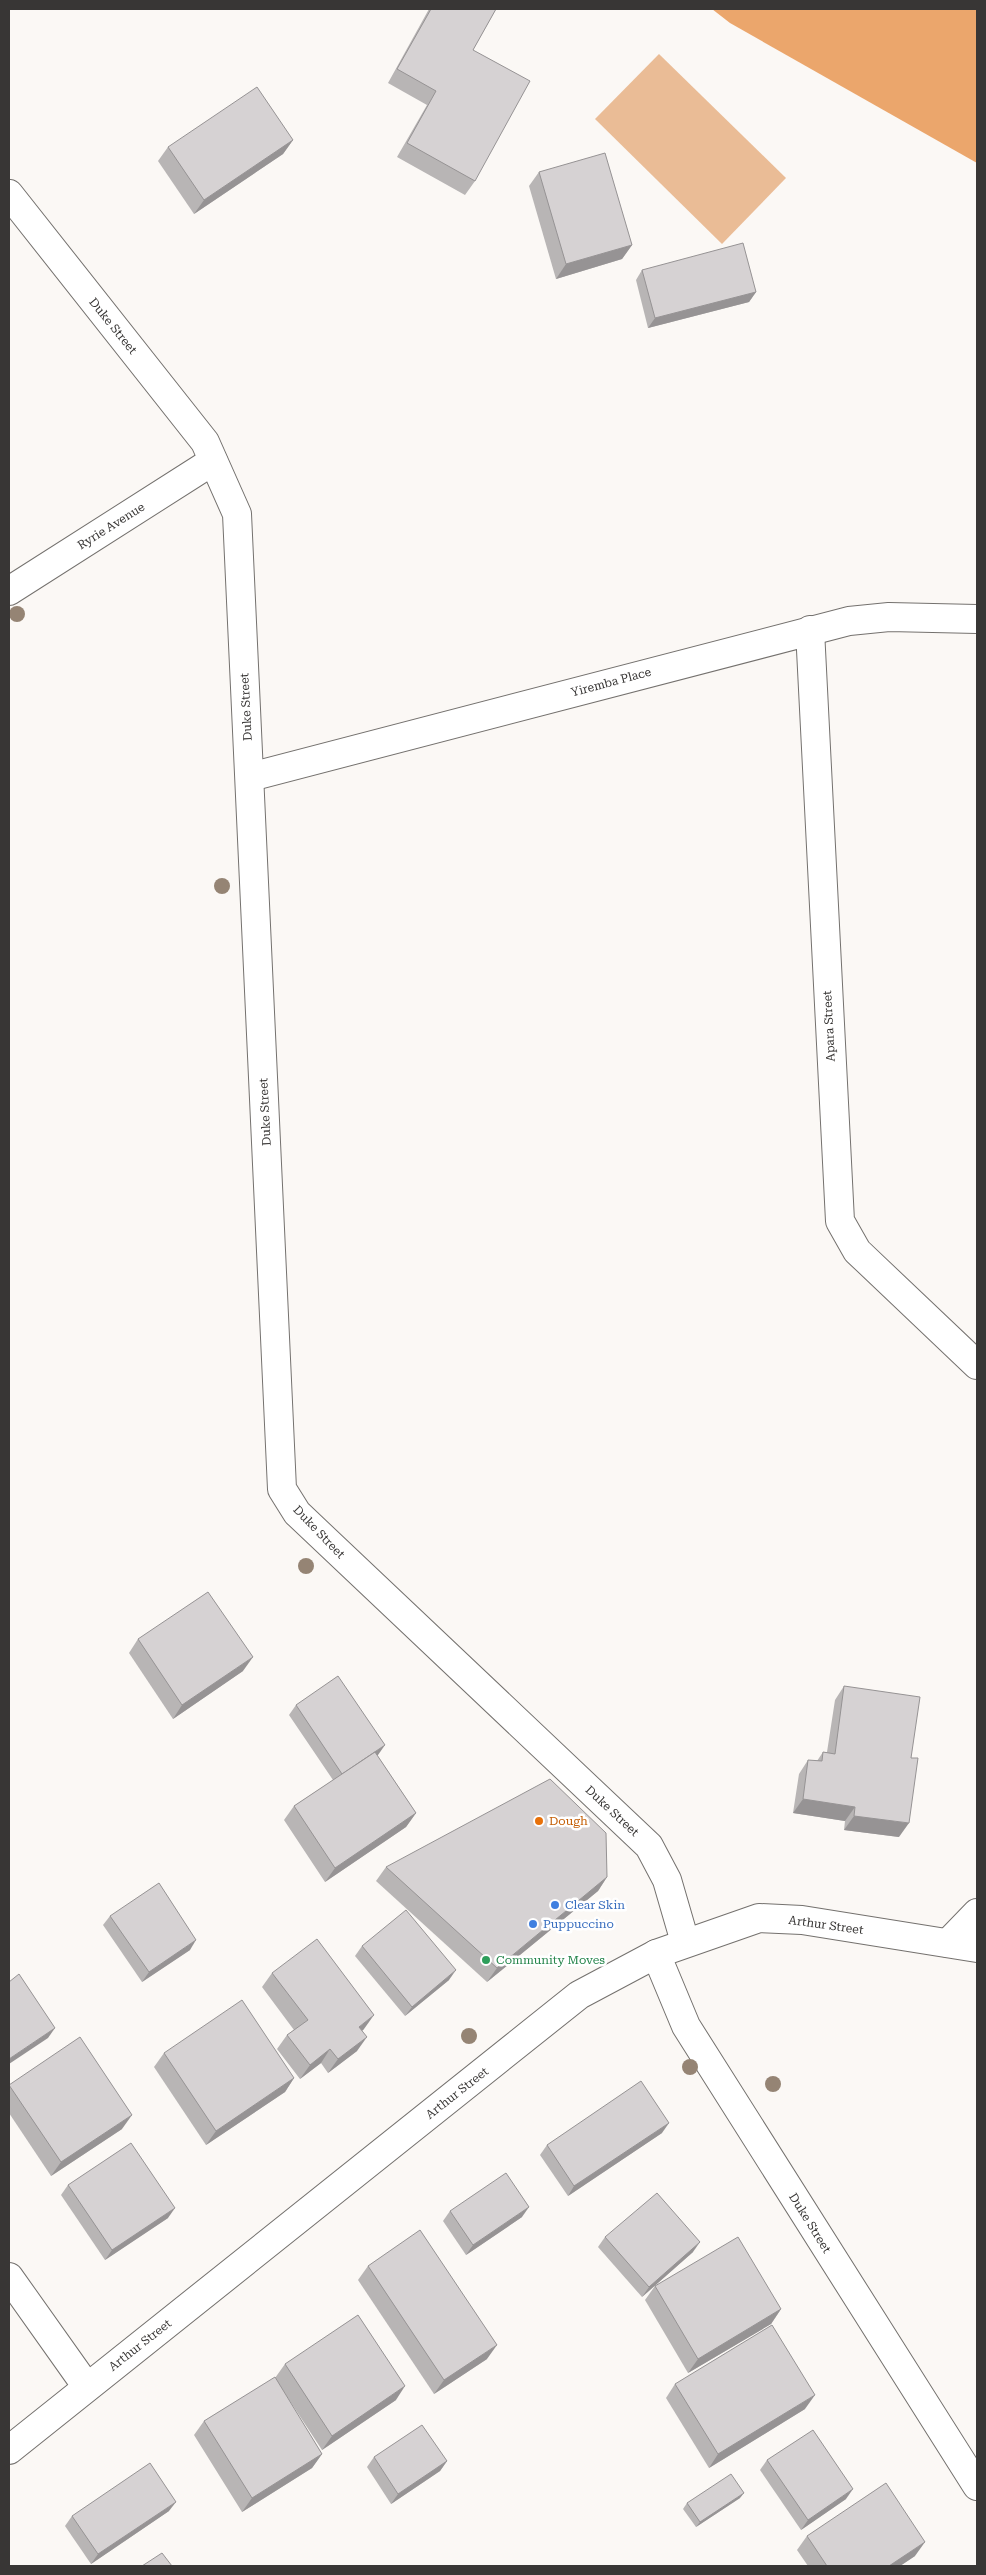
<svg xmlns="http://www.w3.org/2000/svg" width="986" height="2575" viewBox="0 0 986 2575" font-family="'Roboto Serif',serif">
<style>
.green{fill:#eabc96}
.forest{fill:#eba66c}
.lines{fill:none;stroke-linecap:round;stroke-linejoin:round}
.minor-casing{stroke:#74716e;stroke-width:30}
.minor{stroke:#fff;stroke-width:28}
.tree{fill:#958474}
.wall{fill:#b8b5b5}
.shaded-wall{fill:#969394}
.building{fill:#d6d2d3;stroke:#969394}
.food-dot{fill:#e8710a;stroke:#fff;stroke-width:2}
.shop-dot{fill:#3f7fe0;stroke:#fff;stroke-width:2}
.leisure-dot{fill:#2e9e5b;stroke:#fff;stroke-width:2}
.labels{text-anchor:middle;stroke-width:5;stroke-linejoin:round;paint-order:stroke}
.street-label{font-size:12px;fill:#383635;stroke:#fff}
.food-label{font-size:12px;fill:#c56008;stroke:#fff;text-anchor:start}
.shop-label{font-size:12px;fill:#366cbe;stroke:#fff;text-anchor:start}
.leisure-label{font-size:12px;fill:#27864d;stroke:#fff;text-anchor:start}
</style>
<rect width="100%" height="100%" fill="#fbf8f5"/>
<path class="green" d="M 659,54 L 786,178 L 722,244 L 595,119 Z"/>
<path class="forest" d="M 712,9 L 977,9 L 977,163 L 730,23 Z"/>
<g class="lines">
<defs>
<g id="minor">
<path d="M 9,194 L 205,442 L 237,514 L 282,1489 L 297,1513 L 649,1846 L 667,1880 L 685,1942"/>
<path d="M 9,591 L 213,461"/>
<path d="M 810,630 L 840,1221 L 857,1251 L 977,1365"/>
<path d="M 250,777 L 849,621 L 889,617 L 977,619"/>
<path d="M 948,1943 L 977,1913"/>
<path d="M 656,1954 L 686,2026 L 977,2486"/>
<path d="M 9,2277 L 87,2387"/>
<path d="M 9,2450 L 579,1995 L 656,1954 L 759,1918 L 802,1920 L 977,1948"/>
</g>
</defs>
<use href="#minor" class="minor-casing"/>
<use href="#minor" class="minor"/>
</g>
<g class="tree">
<circle cx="17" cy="614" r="8"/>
<circle cx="222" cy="886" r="8"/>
<circle cx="306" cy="1566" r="8"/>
<circle cx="469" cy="2036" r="8"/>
<circle cx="690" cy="2067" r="8"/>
<circle cx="773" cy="2084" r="8"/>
</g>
<g class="wall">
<path d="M 429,9 L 496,9 L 473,50 L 475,181 L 465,195 L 397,157 L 427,105 L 388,83 Z"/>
<path d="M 293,140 L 283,154 L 194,214 L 158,161 L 168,147 Z"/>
<path d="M 539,172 L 632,245 L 622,259 L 556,279 L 529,186 Z"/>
<path d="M 642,270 L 756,292 L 749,302 L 648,328 L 636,280 Z"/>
<path d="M 138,1639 L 243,1671 L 173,1719 L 129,1653 Z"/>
<path d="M 844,1686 L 899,1837 L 844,1830 L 845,1821 L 793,1813 L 799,1774 L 808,1760 L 817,1761 L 823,1752 L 827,1752 L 835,1700 Z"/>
<path d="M 296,1705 L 377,1755 L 416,1813 L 406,1827 L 325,1882 L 284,1820 L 294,1806 L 333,1780 L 289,1715 Z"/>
<path d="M 386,1867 L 607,1877 L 598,1891 L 487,1982 L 376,1881 Z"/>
<path d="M 110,1916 L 190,1950 L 142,1982 L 103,1925 Z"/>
<path d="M 362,1946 L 449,1980 L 405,2016 L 355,1956 Z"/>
<path d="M 272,1973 L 364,2029 L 362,2031 L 357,2051 L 328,2073 L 321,2063 L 300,2079 L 277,2049 L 287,2035 L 294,2030 L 262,1987 Z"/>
<path d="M 164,2053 L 294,2078 L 285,2092 L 206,2145 L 154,2067 Z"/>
<path d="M 9,2085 L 122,2129 L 51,2176 L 9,2113 Z"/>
<path d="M 662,2133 L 568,2196 L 540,2155 L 547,2145 Z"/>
<path d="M 68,2185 L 168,2218 L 105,2260 L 61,2195 Z"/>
<path d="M 450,2211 L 522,2217 L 466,2255 L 443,2221 Z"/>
<path d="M 605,2237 L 693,2252 L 642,2297 L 598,2247 Z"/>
<path d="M 368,2266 L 487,2359 L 434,2394 L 358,2280 Z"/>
<path d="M 655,2286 L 781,2309 L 771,2324 L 688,2373 L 645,2300 Z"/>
<path d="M 285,2364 L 396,2400 L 322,2450 L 280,2386 L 322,2454 L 312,2468 L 242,2512 L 194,2435 L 204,2421 L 275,2378 Z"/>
<path d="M 675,2384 L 805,2409 L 709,2468 L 666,2398 Z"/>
<path d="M 374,2457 L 447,2461 L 440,2471 L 391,2504 L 367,2467 Z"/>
<path d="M 767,2460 L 846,2499 L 801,2530 L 760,2470 Z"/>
<path d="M 740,2498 L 696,2527 L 683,2509 L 687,2503 Z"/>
<path d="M 169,2511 L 91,2564 L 65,2526 L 72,2516 Z"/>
<path d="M 807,2536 L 915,2556 L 900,2566 L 808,2566 L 797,2550 Z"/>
</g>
<g class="shaded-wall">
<path d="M 293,140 L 283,154 L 194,214 L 204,200 Z"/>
<path d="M 632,245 L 622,259 L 556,279 L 566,264 Z"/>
<path d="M 756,292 L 749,302 L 648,328 L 655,318 Z"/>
<path d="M 253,1657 L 243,1671 L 173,1719 L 182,1705 Z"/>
<path d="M 385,1745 L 378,1755 L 342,1774 Z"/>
<path d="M 803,1799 L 855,1807 L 845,1821 L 793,1813 Z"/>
<path d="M 416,1813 L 406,1827 L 325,1882 L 335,1868 Z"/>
<path d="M 854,1816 L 909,1823 L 899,1837 L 844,1830 Z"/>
<path d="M 607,1877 L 598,1891 L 487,1982 L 497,1968 Z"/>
<path d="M 196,1940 L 190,1950 L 142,1982 L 149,1972 Z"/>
<path d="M 456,1970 L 449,1980 L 405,2016 L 412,2007 Z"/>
<path d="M 374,2015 L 364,2029 L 350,2041 L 359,2027 Z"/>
<path d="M 55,2028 L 48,2038 L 9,2064 L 9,2059 Z"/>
<path d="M 367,2037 L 357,2051 L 328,2073 L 338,2059 Z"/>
<path d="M 330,2049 L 321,2063 L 300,2079 L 310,2065 Z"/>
<path d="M 294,2078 L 285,2092 L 206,2145 L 216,2131 Z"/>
<path d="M 132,2115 L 122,2129 L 51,2176 L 61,2162 Z"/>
<path d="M 669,2123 L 662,2133 L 568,2196 L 574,2186 Z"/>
<path d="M 529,2207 L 522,2217 L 466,2255 L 473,2245 Z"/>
<path d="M 175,2208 L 168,2218 L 105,2260 L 112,2250 Z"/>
<path d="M 700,2242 L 693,2252 L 642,2297 L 649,2287 Z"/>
<path d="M 781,2309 L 771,2324 L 688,2373 L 698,2359 Z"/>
<path d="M 497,2345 L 487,2359 L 434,2394 L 444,2380 Z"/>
<path d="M 405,2386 L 396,2400 L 322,2450 L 332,2436 Z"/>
<path d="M 815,2395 L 805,2409 L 709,2468 L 718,2454 Z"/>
<path d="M 322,2454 L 312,2468 L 242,2512 L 252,2498 Z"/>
<path d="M 447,2461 L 440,2471 L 391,2504 L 398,2494 Z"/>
<path d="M 853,2489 L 846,2499 L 801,2530 L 808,2520 Z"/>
<path d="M 744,2493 L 740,2498 L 696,2527 L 700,2522 Z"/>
<path d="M 176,2502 L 169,2511 L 91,2564 L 98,2554 Z"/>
<path d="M 925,2542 L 915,2556 L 900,2566 L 889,2566 Z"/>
</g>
<g class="building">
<path d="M 431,9 L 496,9 L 473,50 L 530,81 L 475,181 L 407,143 L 436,91 L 397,69 Z"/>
<path d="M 257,87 L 293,140 L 204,200 L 168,147 Z"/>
<path d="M 605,153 L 632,245 L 566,264 L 539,172 Z"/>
<path d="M 743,243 L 756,292 L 655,318 L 642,270 Z"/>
<path d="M 208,1592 L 253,1657 L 182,1705 L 138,1639 Z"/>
<path d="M 338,1676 L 385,1745 L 342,1774 L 296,1705 Z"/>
<path d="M 844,1686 L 920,1697 L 911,1758 L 918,1758 L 909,1823 L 854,1816 L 855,1807 L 803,1799 L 808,1760 L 822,1761 L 823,1752 L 835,1754 Z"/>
<path d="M 375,1752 L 416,1813 L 335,1868 L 294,1806 Z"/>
<path d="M 550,1779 L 606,1833 L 607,1877 L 497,1968 L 386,1867 Z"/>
<path d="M 159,1883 L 196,1940 L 149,1972 L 110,1916 Z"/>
<path d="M 406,1910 L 456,1970 L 412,2007 L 362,1946 Z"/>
<path d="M 317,1939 L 374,2015 L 359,2027 L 367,2037 L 338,2059 L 330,2049 L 310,2065 L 287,2035 L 308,2020 L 272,1973 Z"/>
<path d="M 19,1974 L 55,2028 L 9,2059 L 9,1982 Z"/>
<path d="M 242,2000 L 294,2078 L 216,2131 L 164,2053 Z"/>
<path d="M 80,2037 L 132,2115 L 61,2162 L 9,2085 Z"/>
<path d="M 641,2081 L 669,2123 L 574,2186 L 547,2145 Z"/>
<path d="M 131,2143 L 175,2208 L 112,2250 L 68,2185 Z"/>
<path d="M 506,2173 L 529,2207 L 473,2245 L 450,2211 Z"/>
<path d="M 657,2193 L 700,2242 L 649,2287 L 605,2237 Z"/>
<path d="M 420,2230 L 497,2345 L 444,2380 L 368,2266 Z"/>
<path d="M 738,2237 L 781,2309 L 698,2359 L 655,2286 Z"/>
<path d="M 358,2315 L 405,2386 L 332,2436 L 285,2364 Z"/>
<path d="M 772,2325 L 815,2395 L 718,2454 L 675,2384 Z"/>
<path d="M 275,2377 L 322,2454 L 252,2498 L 204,2421 Z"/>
<path d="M 422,2425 L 447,2461 L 398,2494 L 374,2457 Z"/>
<path d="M 813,2430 L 853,2489 L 808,2520 L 767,2460 Z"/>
<path d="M 150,2463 L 176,2502 L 98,2554 L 72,2516 Z"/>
<path d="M 731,2474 L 744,2493 L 700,2522 L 687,2503 Z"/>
<path d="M 886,2483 L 925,2542 L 889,2566 L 827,2566 L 807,2536 Z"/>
<path d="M 162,2553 L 172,2566 L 142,2566 Z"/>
</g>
<circle class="food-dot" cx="539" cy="1821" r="5"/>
<g class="shop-dot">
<circle cx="555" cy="1905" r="5"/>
<circle cx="533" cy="1924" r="5"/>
</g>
<circle class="leisure-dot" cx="486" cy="1960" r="5"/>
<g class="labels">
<g class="street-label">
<text transform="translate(113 326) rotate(51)" y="4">Duke Street</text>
<text transform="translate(111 526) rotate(-32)" y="4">Ryrie Avenue</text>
<text transform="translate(611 682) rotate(-15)" y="4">Yiremba Place</text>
<text transform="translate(246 707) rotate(-93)" y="4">Duke Street</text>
<text transform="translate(829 1026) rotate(-93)" y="4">Apara Street</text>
<text transform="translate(265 1112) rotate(-93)" y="4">Duke Street</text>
<text transform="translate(319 1532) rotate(46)" y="4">Duke Street</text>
<text transform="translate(612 1811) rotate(43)" y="4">Duke Street</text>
<text transform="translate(826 1925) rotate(8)" y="4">Arthur Street</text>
<text transform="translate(457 2093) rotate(-38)" y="4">Arthur Street</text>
<text transform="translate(810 2223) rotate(58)" y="4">Duke Street</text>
<text transform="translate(140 2345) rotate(-38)" y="4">Arthur Street</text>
</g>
<g class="food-label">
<text x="549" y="1825">Dough</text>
</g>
<g class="shop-label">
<text x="565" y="1909">Clear Skin</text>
<text x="543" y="1928">Puppuccino</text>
</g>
<g class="leisure-label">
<text x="496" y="1964">Community Moves</text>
</g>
</g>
<rect width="986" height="2575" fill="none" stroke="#383635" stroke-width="20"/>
</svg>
